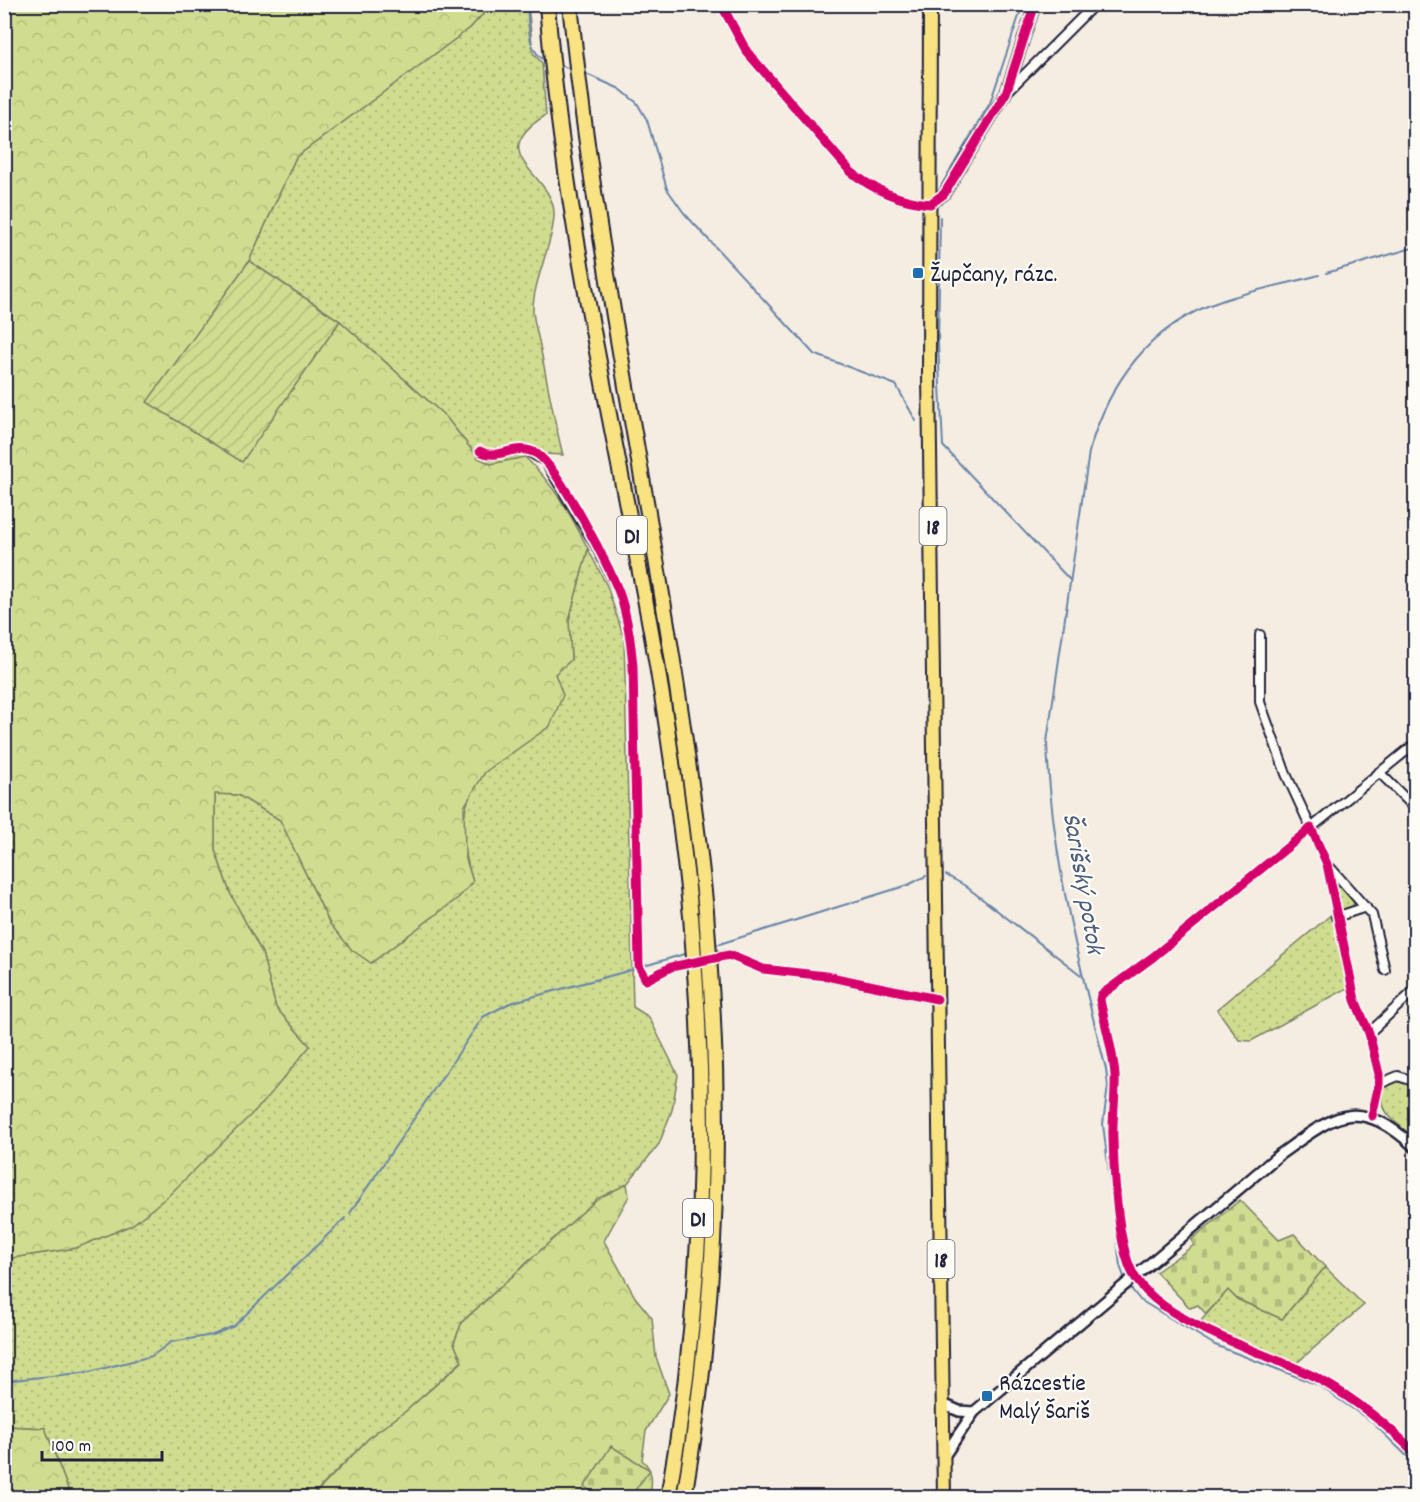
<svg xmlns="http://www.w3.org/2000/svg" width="1420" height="1502" viewBox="0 0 1420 1502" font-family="Dekko,sans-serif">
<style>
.grass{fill:url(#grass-dots);stroke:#797f65;stroke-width:1.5}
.forest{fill:url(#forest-crowns);stroke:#797f65;stroke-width:1.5}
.cemetery{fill:url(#cemetery-stones);stroke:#797f65;stroke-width:1.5}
.garden{fill:url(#garden-furrows);stroke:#797f65;stroke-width:1.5}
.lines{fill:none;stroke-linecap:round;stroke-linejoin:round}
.stream{stroke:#6885a9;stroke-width:2}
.minor-casing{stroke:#22223b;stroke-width:12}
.tertiary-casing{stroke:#22223b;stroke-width:14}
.primary-casing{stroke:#22223b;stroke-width:16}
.motorway-casing{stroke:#22223b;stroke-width:18}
.minor{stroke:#fdfcf7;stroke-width:8}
.tertiary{stroke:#fdfcf7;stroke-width:9}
.primary{stroke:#f8e281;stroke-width:12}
.motorway{stroke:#f8e281;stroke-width:14}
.motorway-bridge-casing{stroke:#22223b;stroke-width:18;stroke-linecap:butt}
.motorway-bridge{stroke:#f8e281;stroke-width:14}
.cycleway-casing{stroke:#fdfcf7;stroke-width:13}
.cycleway{stroke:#d6006c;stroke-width:9}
.poi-dot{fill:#1f6fb2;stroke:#fdfcf7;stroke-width:2}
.labels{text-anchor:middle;stroke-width:4.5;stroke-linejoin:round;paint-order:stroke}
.shield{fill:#fdfcf7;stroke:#646373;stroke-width:1.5}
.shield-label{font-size:22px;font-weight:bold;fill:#22223b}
.poi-label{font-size:24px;fill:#22223b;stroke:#fdfcf7;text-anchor:start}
.water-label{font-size:26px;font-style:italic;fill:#4b5c7b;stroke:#fdfcf7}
</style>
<defs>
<pattern id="grass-dots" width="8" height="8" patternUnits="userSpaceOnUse" patternTransform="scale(1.5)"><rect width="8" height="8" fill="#d0dc8f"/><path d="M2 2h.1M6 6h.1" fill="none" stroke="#b2bc7c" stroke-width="1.8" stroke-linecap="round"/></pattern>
<pattern id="forest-crowns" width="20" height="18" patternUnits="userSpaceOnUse" patternTransform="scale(1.5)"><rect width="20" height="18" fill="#d0dc8f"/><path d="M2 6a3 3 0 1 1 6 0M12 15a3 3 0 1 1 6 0" fill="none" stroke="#b2bc7c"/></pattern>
<pattern id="cemetery-stones" width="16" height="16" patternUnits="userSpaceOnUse" patternTransform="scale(1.5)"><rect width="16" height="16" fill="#d0dc8f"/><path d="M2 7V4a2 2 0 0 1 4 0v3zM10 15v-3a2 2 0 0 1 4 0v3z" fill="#b2bc7c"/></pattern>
<pattern id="garden-furrows" width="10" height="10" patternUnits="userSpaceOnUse" patternTransform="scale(1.5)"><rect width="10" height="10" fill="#d0dc8f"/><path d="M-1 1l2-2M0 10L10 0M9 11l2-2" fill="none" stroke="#b2bc7c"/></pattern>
</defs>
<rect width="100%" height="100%" fill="#f5ede1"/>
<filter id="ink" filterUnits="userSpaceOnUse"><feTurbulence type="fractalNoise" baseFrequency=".0167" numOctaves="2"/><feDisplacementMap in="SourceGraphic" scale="12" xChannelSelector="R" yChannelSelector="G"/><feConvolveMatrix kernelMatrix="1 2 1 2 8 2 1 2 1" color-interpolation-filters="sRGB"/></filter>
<g filter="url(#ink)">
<g class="grass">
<path d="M 491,5 L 528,5 L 533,53 L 542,63 L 546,115 C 481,155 552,173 554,212 C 555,239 532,283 533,311 C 534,324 539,338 541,351 C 548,386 554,420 563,455 L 544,454 L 491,464 L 478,458 L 446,417 L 340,321 L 249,261 L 296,157 L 470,28 Z"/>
<path d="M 588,549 L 607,586 L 624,638 L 633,1007 L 649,1017 L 678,1075 L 672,1110 L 659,1144 L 627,1184 L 597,1199 L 462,1322 L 454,1343 L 462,1361 L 406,1411 L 371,1436 L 311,1497 L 71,1497 L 45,1428 L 5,1426 L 4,1259 L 76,1248 L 310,1046 L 276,1008 L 262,953 L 230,893 L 215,850 L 215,794 L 238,795 L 280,820 L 330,924 L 372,962 L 458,898 L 473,882 C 461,844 456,804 485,772 C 500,756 531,740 550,726 L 555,674 L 571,660 L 569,620 Z"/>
<path d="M 1338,879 L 1354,898 L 1353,908 L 1340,910 L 1334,895 L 1338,893 Z"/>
<path d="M 1332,914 L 1336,918 L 1351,986 L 1251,1041 L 1239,1040 L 1217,1009 Z"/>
<path d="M 1399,1080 L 1415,1087 L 1415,1138 C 1398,1124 1374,1112 1385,1085 L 1387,1087 Z"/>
<path d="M 1325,1267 L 1364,1305 L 1293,1366 L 1199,1323 L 1228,1290 L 1237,1299 L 1282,1319 Z"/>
</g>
<g class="forest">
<path d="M 4,5 L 491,5 L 470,28 L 296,157 L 249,261 L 148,402 L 242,461 L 340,321 L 446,417 L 478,458 L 491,464 L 525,457 C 553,484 571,514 588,549 L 569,620 L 571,660 L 555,674 L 563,695 L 550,726 L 485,772 L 464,807 L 465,856 L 473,882 L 458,898 L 371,963 L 352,950 L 330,924 L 280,820 L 238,795 L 215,794 L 215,850 L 230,893 L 262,953 L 276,1008 L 310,1046 L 264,1102 L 168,1196 L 132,1225 L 76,1248 L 5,1259 Z"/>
<path d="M 627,1184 L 629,1196 L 604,1241 L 635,1297 L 652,1318 L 656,1357 L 669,1394 L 646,1431 L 642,1460 C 654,1470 652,1483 650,1497 L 311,1498 L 371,1436 L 406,1411 L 462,1362 L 454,1343 L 462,1322 L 597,1199 Z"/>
<path d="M 4,1426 L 45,1428 L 71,1497 L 5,1497 Z"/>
</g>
<g class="cemetery">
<path d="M 1240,1200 L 1279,1240 L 1294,1234 L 1325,1267 L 1282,1319 L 1237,1299 L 1228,1290 L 1206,1314 L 1198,1305 L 1190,1308 L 1156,1272 L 1194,1245 L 1191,1240 Z"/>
<path d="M 611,1446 L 650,1470 L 630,1497 L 602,1497 L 584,1487 Z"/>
</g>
<path class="garden" d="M 249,261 L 340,321 L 242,462 L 147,402 Z"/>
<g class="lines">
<g class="stream">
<path d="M 527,4 C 529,23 526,53 547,61"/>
<path d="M 558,65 L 572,69"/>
<path d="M 584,73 L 620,89 L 637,103 L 647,120 L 667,189 L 684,213 L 814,354 L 896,385 L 916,421"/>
<path d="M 941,186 L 990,103 L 1023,4"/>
<path d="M 940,217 L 938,344 L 943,446 L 1070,580"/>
<path d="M 1326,273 L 1416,247"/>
<path d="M 946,875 L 964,885 L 1081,975"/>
<path d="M 713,946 L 908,885 L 926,876"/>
<path d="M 644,966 L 688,953"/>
<path d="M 350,1213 L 483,1017 L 510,1003 L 635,969"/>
<path d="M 1126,1282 L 1120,1266 L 1103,1124 L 1108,1086 L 1106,1069 C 1078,961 1051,854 1047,742 L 1089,452 C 1108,383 1151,324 1221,301 C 1253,290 1287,284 1319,275"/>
<path d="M 1129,1286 L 1140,1300 L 1215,1345 L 1318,1385 L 1372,1422 L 1416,1465"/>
<path d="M 4,1381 L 89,1372 L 152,1356 L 171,1342 L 213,1335 L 234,1326 L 345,1218"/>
</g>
<defs>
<g id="minor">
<path d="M 721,4 L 747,52 L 850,171 C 873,190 899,201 930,204"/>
<path d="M 1007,92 L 1095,4"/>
<path d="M 480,451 L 490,455 L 524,449 L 545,461 L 596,546 L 621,596 L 630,637 L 633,666 L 639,966 L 646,980 L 671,967 L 696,961"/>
<path d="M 1260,635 L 1260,702 L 1286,774 L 1311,828 L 1416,743"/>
<path d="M 1379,772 L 1416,809"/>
<path d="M 1328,865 L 1372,915 L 1385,970"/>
<path d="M 1336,917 L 1366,907"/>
<path d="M 708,959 L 729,955 L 763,969 L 826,976 L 937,999"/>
<path d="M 1369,1033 L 1416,989"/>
<path d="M 1379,1084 L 1398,1076 L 1416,1082"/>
<path d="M 1372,1116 L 1379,1084 L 1379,1074 L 1369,1033 L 1355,1000 L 1327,864 L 1311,828 L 1153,957 L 1101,995 L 1100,1000 C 1105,1025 1113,1050 1115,1075 C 1116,1097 1112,1118 1113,1139 C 1114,1174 1117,1232 1129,1265 C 1149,1322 1268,1352 1319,1379 C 1354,1399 1388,1425 1416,1454"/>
</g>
<g id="tertiary">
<path d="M 930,204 L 944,194 L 1006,93 L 1035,4"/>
<path d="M 943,1404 L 959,1411 L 974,1412"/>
<path d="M 944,1456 L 974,1412 L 1279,1155 C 1337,1114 1356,1094 1416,1148"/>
</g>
<path id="primary" d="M 930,4 L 929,375 L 944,1498"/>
<g id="motorway">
<path d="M 547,4 C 563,216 613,423 651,631 C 668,726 681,821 691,916"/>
<path d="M 570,4 C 601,309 676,606 706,911"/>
<path d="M 668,1498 C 698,1329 708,1158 696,987"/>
<path d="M 684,1498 C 713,1329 723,1157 711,986"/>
</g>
</defs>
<use href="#minor" class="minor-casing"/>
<use href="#tertiary" class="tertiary-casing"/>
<use href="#primary" class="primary-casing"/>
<use href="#motorway" class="motorway-casing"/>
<use href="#minor" class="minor"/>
<use href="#tertiary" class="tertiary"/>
<use href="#primary" class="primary"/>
<use href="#motorway" class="motorway"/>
<defs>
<g id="motorway-bridge">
<path d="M 706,911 L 711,986"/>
<path d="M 691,916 L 696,987"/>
</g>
</defs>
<use href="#motorway-bridge" class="motorway-bridge-casing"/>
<use href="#motorway-bridge" class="motorway-bridge"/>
<defs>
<g id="cycleway">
<path d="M 721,4 L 747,52 L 850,171 C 873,190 899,201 930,204 L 944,194 L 1006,93 L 1035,4"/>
<path d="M 480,451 C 498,462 515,441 537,454 C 558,467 613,572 621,598 C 628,620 631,643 633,666 L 639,966 L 646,980 L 671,967 L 729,955 L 763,969 L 826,976 L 937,999"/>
<path d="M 1372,1116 L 1379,1084 L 1379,1074 L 1369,1033 L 1355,1000 L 1327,864 L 1311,828 L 1153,957 L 1101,995 L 1100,1000 C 1105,1025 1113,1050 1115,1075 C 1116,1097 1112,1118 1113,1139 C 1114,1174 1117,1232 1129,1265 C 1149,1322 1268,1352 1319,1379 C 1354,1399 1388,1425 1416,1454"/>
</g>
</defs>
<use href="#cycleway" class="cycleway-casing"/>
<use href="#cycleway" class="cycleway"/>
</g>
</g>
<g class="poi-dot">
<rect x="912" y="267" width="12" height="12" rx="3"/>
<rect x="981" y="1390" width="12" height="12" rx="3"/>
</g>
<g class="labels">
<g class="shield">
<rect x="919.5" y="507" width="27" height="38" rx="4.5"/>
<rect x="617" y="516" width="30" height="38" rx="4.5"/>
<rect x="683" y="1199" width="30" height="38" rx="4.5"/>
<rect x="927.5" y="1240" width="27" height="38" rx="4.5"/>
</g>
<g class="shield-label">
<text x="933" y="534">18</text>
<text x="632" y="543">D1</text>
<text x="698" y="1226">D1</text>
<text x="941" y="1267">18</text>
</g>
<g class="poi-label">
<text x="930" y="281">Župčany, rázc.</text>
<text x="999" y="1390">Rázcestie<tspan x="999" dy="28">Malý Šariš</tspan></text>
</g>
<g class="water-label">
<text transform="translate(1085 883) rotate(80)" y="9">Šarišský potok</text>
</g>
</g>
<rect width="1420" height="1502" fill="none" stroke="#fdfcf7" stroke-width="24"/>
<rect x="12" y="12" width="1396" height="1478" fill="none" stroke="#22223b" stroke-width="2" filter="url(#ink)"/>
<path d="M42 1451v9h120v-9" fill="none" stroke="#22223b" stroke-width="3"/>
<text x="51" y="1451" font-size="18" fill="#22223b" stroke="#fdfcf7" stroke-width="4.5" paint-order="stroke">100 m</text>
</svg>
